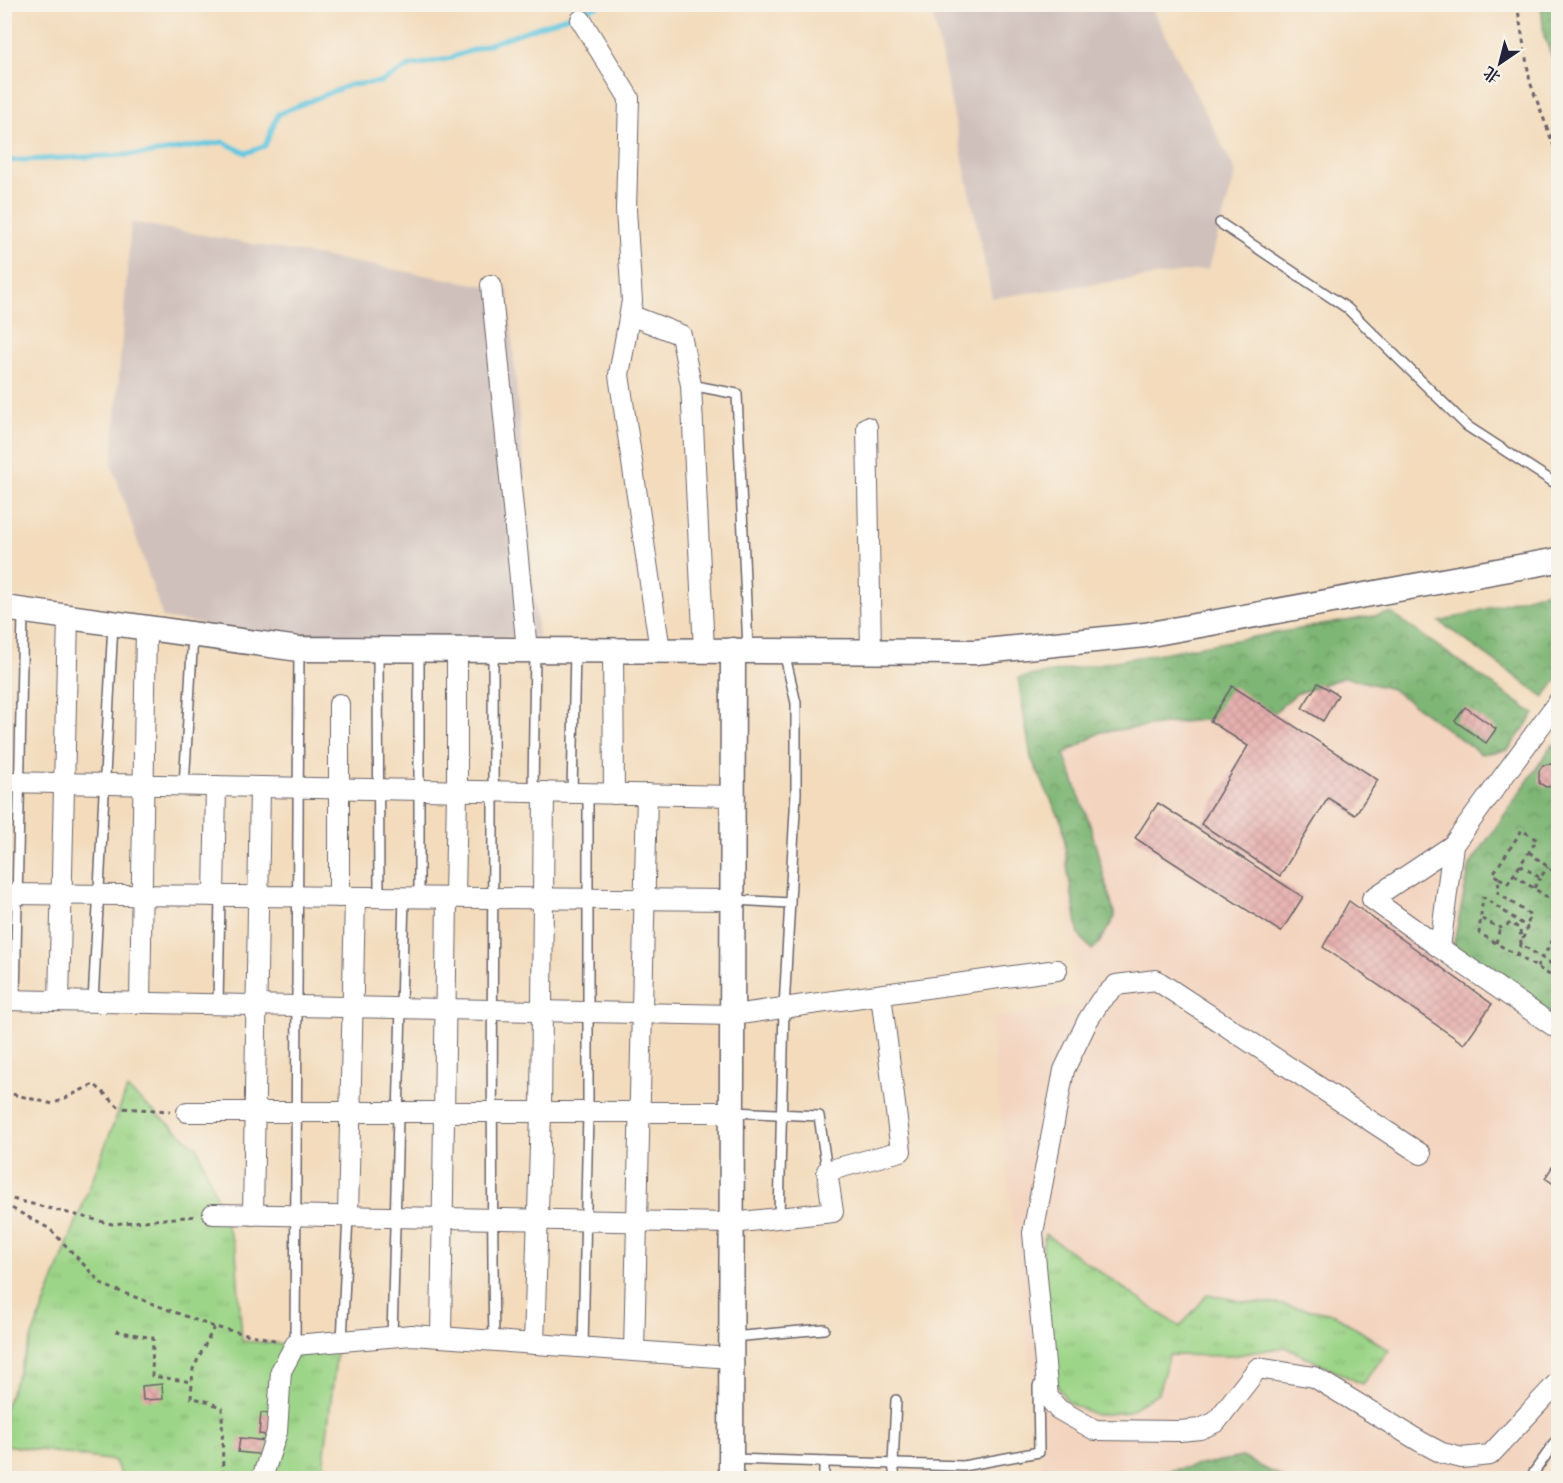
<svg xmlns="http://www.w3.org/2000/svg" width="1563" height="1483" viewBox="0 0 1563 1483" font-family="'Old Standard TT','Noto Serif SC',serif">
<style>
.built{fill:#f3d4bf}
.industrial{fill:#cfc0bb}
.grass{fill:url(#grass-tufts);stroke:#607c62;stroke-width:1.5}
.forest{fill:url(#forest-crowns);stroke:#506c58;stroke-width:1.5}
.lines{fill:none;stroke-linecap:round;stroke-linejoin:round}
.stream{stroke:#62c7e0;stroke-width:5}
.building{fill:url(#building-cross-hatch)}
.service-casing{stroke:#6b6368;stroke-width:12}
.minor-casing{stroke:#6b6368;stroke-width:22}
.tertiary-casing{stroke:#6b6368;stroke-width:27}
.path{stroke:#6b6368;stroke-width:3;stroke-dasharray:4.5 4.5;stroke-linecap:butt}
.service{stroke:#fff;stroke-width:9}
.minor{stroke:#fff;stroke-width:20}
.tertiary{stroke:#fff;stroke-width:24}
</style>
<defs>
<pattern id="grass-tufts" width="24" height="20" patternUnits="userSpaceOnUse" patternTransform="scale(1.5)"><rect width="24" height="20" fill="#9dd588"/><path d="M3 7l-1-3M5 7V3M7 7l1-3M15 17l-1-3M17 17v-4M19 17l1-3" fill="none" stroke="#87b776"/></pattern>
<pattern id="forest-crowns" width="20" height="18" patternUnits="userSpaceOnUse" patternTransform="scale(1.5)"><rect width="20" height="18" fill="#7eb674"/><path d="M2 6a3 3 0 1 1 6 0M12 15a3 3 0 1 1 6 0" fill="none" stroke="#679460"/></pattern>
<pattern id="building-cross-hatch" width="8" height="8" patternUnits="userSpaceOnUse" patternTransform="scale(1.5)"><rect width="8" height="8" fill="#e6afad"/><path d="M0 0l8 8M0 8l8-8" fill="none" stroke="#c59696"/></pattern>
</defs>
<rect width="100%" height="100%" fill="#f7f3e8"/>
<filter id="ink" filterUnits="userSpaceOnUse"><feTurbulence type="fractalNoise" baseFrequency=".0167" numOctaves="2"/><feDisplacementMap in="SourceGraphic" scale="12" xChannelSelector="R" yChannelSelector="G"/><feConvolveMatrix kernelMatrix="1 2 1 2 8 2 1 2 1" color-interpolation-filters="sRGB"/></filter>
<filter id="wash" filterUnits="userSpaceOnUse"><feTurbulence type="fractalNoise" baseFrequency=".008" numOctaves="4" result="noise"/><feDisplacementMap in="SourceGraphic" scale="24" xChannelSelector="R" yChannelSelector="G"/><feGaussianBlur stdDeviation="1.35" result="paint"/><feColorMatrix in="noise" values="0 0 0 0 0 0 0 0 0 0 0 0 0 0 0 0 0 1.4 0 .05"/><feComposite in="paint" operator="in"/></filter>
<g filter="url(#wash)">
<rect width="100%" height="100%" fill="#f3dbbc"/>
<path class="built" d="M 1389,635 L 1558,747 L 1558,1445 L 1533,1478 L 1043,1478 L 989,1019 L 1079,1005 L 1046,701 Z"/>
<g class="industrial">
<path d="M 1039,4 L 1150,5 L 1236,172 L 1208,269 L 992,298 L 933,16 Z"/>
<path d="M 131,222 L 508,290 L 538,637 L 293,638 L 163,618 L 112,465 Z"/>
</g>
<g class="grass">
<path d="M 127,1089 L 198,1148 L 236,1251 L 242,1341 L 337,1348 L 322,1478 L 122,1478 L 115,1461 L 5,1445 L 4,1410 Z"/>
<path d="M 1045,1234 L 1180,1327 L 1208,1294 L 1244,1302 L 1277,1304 L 1334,1314 L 1389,1350 L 1362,1384 L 1285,1347 L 1231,1356 L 1169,1355 L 1158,1393 L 1127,1412 L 1096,1415 L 1068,1403 L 1055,1382 L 1039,1268 Z"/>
</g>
<g class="forest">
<path d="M 1541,5 L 1558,5 L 1558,72 L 1544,36 Z"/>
<path d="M 1558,588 L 1558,678 L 1544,697 L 1440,622 Z"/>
<path d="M 1391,613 L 1534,714 L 1508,750 L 1481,754 L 1392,689 L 1345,677 L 1296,694 L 1271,715 L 1190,721 L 1101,732 L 1064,754 L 1090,825 L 1115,917 L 1099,943 L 1092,950 L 1079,935 L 1068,872 L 1063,825 L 1031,758 L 1018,678 Z"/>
<path d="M 1553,744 L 1558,748 L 1558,1011 L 1554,1018 L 1453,947 L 1470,865 Z"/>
<path d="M 1242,1457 L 1284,1478 L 1130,1478 Z"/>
</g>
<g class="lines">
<path class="stream" d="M 4,161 L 146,154 L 223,142 L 246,153 L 265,146 L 278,114 L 349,85 L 381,82 L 410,66 L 447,59 L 600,5"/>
</g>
<g id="blocks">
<g class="building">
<path d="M 1318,683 L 1338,695 L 1323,721 L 1302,708 Z"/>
<path d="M 1232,686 L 1378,780 L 1355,815 L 1328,798 L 1280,876 L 1201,824 L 1248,746 L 1210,721 Z"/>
<path d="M 1465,707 L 1496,729 L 1486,743 L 1455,721 Z"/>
<path d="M 1551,764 L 1558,769 L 1558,790 L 1553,786 L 1546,787 L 1539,783 L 1539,771 L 1543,765 Z"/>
<path d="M 1158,803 L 1303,897 L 1281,932 L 1135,838 Z"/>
<path d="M 1349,901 L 1492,1004 L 1464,1044 L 1323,947 Z"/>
<path d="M 1558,1158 L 1558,1187 L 1545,1178 Z"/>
<path d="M 162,1384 L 163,1399 L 143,1400 L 142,1386 Z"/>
<path d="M 261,1413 L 274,1414 L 272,1436 L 259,1434 Z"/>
<path d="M 240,1438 L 267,1441 L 266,1455 L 238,1452 Z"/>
</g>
</g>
</g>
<g filter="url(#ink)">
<use href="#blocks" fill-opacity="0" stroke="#6b6368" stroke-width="1.5"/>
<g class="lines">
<defs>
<g id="service">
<path d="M 1220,223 L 1347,308 L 1467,426 L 1558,485"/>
<path d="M 691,385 L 737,394 L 748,650"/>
<path d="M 493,650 C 494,881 490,1111 494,1341"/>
<path d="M 378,651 L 379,897"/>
<path d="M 184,786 L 193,635"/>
<path d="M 533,792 L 535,651"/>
<path d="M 572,793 L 575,651"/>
<path d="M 419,897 L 419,651"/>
<path d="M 734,900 L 790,903"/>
<path d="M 15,1000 L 23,613"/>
<path d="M 93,1002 L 113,624"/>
<path d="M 218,1004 L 220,896"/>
<path d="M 733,1112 L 819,1116 L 827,1171"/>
<path d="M 779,1218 L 784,1008 L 796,793 L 796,703 L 784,652"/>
<path d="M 392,1337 L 404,897"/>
<path d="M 732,1337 L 824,1329"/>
<path d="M 342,1341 L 348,1216"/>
<path d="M 295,1345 L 299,649"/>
<path d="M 583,1348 L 588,1112 L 588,793"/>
<path d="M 733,1459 L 963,1466 L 1039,1452 L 1038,1386"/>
<path d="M 824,1462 L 824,1478"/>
<path d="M 895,1478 L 893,1464 L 896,1400"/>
<path d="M 1530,1478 L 1558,1438"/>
</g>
<g id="minor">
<path d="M 581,20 L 629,98 L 626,210 L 632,301 L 619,375 L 660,650"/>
<path d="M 491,285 L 527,650"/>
<path d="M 630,315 L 681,335 L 691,385 L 704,650"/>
<path d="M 867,427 L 871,651"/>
<path d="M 613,650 L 614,794"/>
<path d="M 339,704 L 339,897"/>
<path d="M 4,782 L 734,796"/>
<path d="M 1453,845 L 1440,948 L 1558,1029"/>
<path d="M 4,894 L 734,900"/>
<path d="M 214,896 L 216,786"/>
<path d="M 455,897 L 457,791 L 457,650"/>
<path d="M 1440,948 L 1372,899 L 1453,845 L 1558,702"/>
<path d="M 4,1000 L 733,1015 L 1057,970"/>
<path d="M 59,1001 L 68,617"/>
<path d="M 140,1003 L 146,628"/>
<path d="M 187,1112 L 733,1112"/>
<path d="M 1421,1154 L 1156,980 L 1116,985 L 1100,1001 L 1088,1020 L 1064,1070 L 1033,1233 L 1048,1397 L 1058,1409 L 1095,1430 L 1180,1431 L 1200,1429 L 1216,1422 L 1258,1368 L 1314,1377 L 1421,1442 L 1442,1453 L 1462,1458 L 1490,1455 L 1558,1382"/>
<path d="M 213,1214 L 732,1223 L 833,1212 L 827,1171 L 901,1151 L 881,995"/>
<path d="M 253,1215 L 260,787"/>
<path d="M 348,1216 L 355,897"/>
<path d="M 441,1337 L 447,898"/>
<path d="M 534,1344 L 541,1112 L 544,792"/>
<path d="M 634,1351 L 647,794"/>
<path d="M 262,1478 L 277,1432 L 281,1371 L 295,1345 L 412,1335 L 731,1358"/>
</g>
<g id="tertiary">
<path d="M 4,608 L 299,649 L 975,652 L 1145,635 L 1558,560"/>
<path d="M 731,1478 L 733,650"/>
</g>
</defs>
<use href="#service" class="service-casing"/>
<use href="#minor" class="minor-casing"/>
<use href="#tertiary" class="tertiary-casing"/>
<g class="path">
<path d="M 1517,4 L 1530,82 L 1558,157"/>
<path d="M 1529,852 L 1558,875"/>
<path d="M 1520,865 L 1540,878 L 1548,867"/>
<path d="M 1514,875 L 1553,901 L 1558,902"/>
<path d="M 1499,878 L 1508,883 L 1537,840 L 1522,830 L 1493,874 L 1499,878 L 1498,893 L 1530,915 L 1527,927"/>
<path d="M 1534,888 L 1540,878"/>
<path d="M 1482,919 L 1500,928 L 1511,923 L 1520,929 L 1521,944 L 1556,967"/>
<path d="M 1496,943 L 1500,928"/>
<path d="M 1517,956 L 1527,927 L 1483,897 L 1479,933 C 1506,949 1532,964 1558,980"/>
<path d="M 1537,967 L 1555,936 L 1558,937"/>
<path d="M 1552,976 L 1558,962"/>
<path d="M 4,1092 L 53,1104 L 94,1084 L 120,1108 L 170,1111"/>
<path d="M 4,1197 L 112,1224 L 196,1216"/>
<path d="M 4,1204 L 50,1229 L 103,1285 L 214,1327 L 279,1341"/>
<path d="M 214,1327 L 193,1369 L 191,1398 L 204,1400 L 222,1408 L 223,1478"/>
<path d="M 116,1331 L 153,1338 L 152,1376 L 192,1382"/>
</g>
<use href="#service" class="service"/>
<use href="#minor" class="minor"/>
<use href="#tertiary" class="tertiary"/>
</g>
</g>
<rect width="1563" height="1483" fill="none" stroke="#f7f3e8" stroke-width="24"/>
<g transform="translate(1500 63) rotate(215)" stroke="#f7f3e8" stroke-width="4.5" paint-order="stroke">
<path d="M0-4.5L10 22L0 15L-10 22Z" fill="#22223b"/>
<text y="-9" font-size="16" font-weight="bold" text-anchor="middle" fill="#22223b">北</text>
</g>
</svg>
